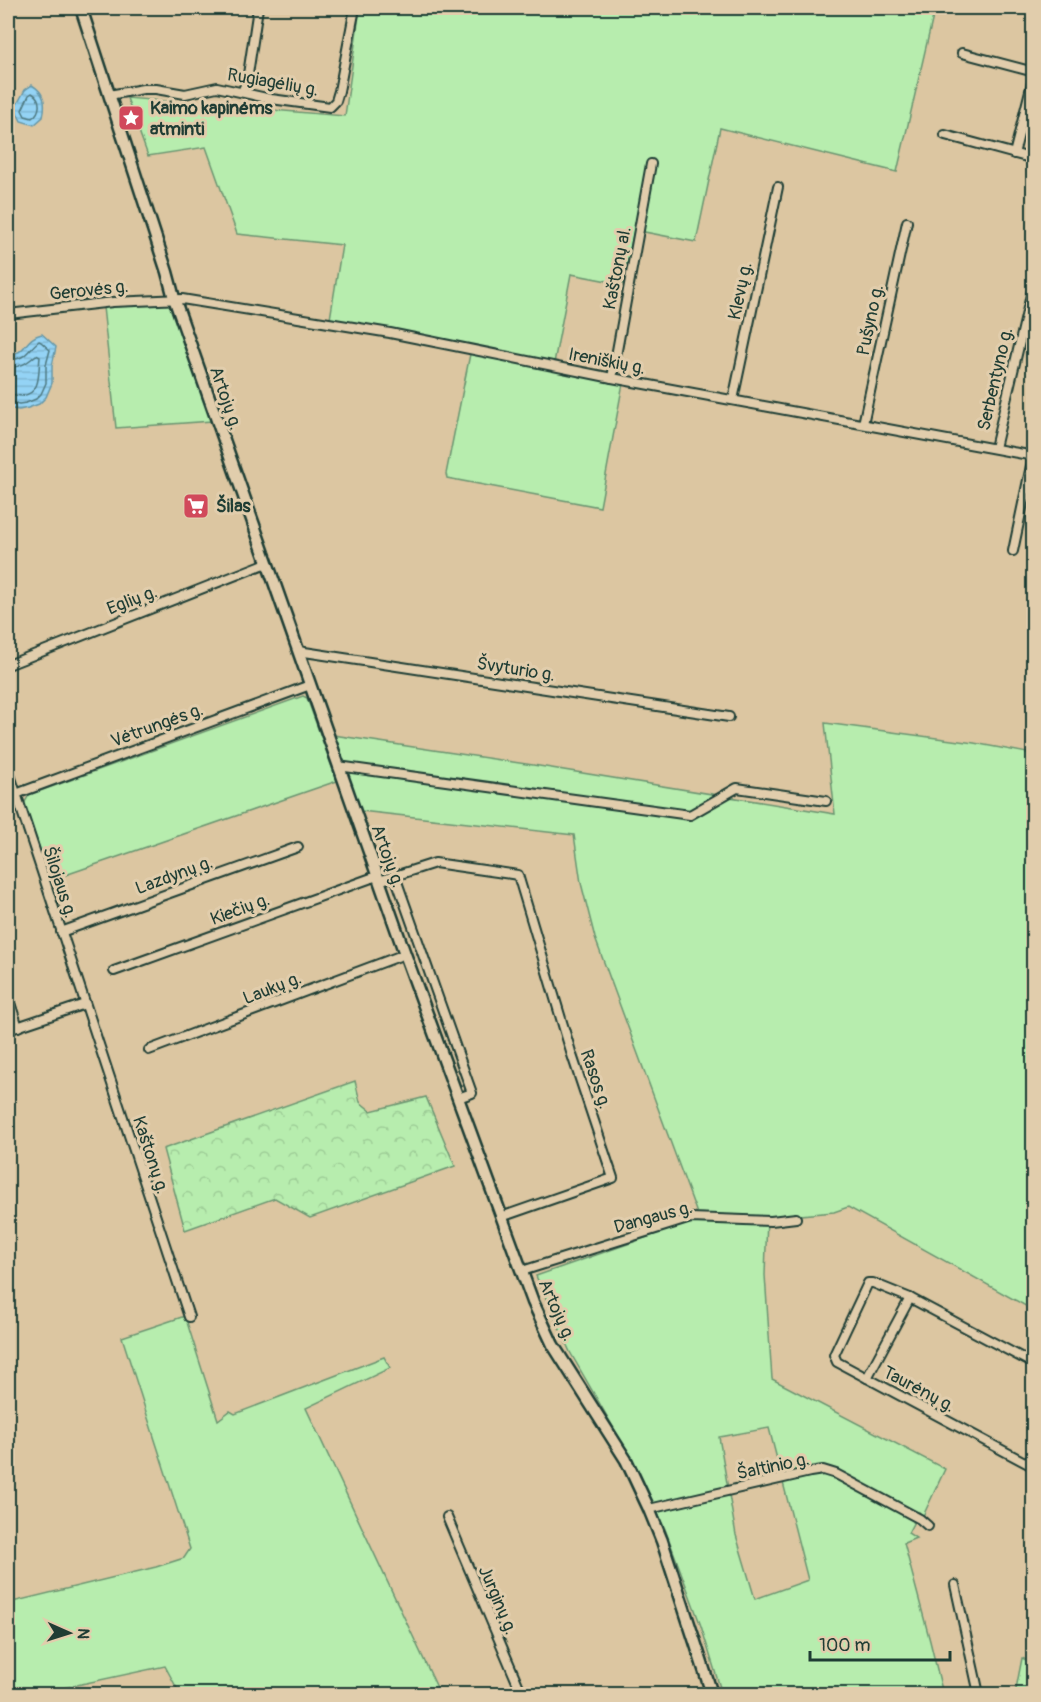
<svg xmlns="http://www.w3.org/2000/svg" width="1041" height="1702" viewBox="0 0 1041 1702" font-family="Pangolin,sans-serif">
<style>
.green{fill:#b7edae;stroke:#6b9571;stroke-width:1.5;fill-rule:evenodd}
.forest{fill:url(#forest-crowns);stroke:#6b9571;stroke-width:1.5}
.water{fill:url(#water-rules);stroke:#6597a8;stroke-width:1.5}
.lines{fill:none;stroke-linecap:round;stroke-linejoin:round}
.shore{stroke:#4e7981;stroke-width:1.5}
.minor-casing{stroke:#1f3d34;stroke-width:12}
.secondary-casing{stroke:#1f3d34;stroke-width:15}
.minor{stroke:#e1cdac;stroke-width:8}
.secondary{stroke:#e1cdac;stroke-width:10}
.labels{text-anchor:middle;stroke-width:6;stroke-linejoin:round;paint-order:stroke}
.street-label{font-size:18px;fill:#1f3d34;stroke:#e1cdac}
.poi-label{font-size:18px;font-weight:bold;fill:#1f3d34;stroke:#e1cdac;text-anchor:start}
</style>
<defs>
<pattern id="forest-crowns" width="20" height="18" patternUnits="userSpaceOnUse" patternTransform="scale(1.5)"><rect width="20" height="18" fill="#b7edae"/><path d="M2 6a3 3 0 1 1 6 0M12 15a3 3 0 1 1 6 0" fill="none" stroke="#9dcc96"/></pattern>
<pattern id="water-rules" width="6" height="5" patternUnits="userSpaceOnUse" patternTransform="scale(1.5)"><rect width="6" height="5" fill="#94d3f5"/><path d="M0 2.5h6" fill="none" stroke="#7fb6d3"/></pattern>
</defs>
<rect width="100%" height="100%" fill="#dcc6a1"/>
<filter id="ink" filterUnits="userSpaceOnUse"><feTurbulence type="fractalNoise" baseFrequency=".0167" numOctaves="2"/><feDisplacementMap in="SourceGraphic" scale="12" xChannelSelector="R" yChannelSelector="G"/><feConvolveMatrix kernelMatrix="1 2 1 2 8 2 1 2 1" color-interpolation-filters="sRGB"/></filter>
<g filter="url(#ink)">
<g class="green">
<path d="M 360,8 L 935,8 L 897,172 L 720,128 L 696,242 L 634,230 L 623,284 L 571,274 L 554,363 L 330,319 L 342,245 L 237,234 L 206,147 L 148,156 L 127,98 L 345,116 Z"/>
<path d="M 164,303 L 170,304 L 173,307 L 212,421 L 116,428 L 103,307 Z"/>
<path d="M 470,354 L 623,383 L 600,507 L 447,478 L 446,474 Z"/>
<path d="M 303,696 L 307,698 L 337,781 L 51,880 L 24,804 L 29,795 Z"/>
<path d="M 825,723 L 974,743 L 1033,754 L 1033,1310 L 848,1207 L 834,1212 L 767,1218 L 765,1275 L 772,1379 L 945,1469 L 923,1516 L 919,1512 L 908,1533 L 916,1538 L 904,1543 L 930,1641 L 943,1694 L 722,1694 L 701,1626 L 665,1529 L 627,1451 L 570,1352 L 536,1276 L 699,1219 L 595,938 L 581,883 L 574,835 L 361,811 L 333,735 L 533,765 L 835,814 ZM 769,1428 L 808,1580 L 755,1599 L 736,1535 L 719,1437 Z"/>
<path d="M 185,1316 L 218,1420 L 230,1411 L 235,1414 L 384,1357 L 390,1368 L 306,1408 L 440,1694 L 180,1694 L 165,1666 L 35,1694 L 8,1694 L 8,1603 L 156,1567 L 184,1558 L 190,1549 L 122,1337 Z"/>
<path d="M 1022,1658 L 1033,1663 L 1033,1694 L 1015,1694 Z"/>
</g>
<path class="forest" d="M 355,1081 L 360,1102 L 371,1111 L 426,1097 L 455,1166 L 310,1218 L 275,1198 L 185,1230 L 163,1149 Z"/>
<g class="water">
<path d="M 32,85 C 45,93 46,103 43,117 L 34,125 L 21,121 L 15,108 L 25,90 Z"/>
<path d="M 42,334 L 56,347 L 52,366 L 52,383 L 46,397 L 39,404 L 28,408 L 19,410 L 12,409 L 8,406 L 8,353 C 27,356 23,338 42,334 Z"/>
</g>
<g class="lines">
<g class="shore">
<path d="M 32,93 C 42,99 41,112 32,118 L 25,116 L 22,110 L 29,95 Z"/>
<path d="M 8,359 C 26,361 27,350 39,341 L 41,342 L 50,350 L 46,365 L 46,383 L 41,394 L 36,399 L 26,403 L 19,404 L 8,401"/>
<path d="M 8,367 C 20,368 27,363 36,355 L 40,357 C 38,372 42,393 22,396 C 17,396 13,394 8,394"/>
</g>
<defs>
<g id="minor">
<path d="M 962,53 L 1034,72"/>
<path d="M 242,92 L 247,81 L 258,8"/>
<path d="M 109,95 L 143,89 L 156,89 L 185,94 L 217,87 L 271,99 L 330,107 L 336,101 L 339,91 L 355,8"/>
<path d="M 945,135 L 1034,159"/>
<path d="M 1014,154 L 1034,75"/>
<path d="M 8,314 L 113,302 L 182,299 L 390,333 L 612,378 L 1034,456"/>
<path d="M 612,378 L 651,164"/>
<path d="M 733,400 L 778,187"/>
<path d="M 863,424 L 907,222"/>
<path d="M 995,448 L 1034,282"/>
<path d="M 1013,551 L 1033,456"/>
<path d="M 298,651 L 729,717"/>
<path d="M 8,665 L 267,563"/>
<path d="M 338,766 L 690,815 L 737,788 L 826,801"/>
<path d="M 8,769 L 189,1317"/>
<path d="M 16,794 L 310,685"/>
<path d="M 395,876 L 472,1093 L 458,1098"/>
<path d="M 379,881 L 435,863 L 518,875 L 571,1052 L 613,1178 L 501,1217"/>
<path d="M 61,932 L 298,847"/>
<path d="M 114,971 L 377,876"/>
<path d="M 8,997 L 18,1027"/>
<path d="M 8,1030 L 85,1004"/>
<path d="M 149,1050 L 405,954"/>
<path d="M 522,1271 L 691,1218 L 771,1221 L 796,1218"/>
<path d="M 1034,1364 L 910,1298 L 867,1378 L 1034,1467"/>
<path d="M 867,1378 L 837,1362 L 834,1355 L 868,1283 L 873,1283 L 910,1298"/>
<path d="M 649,1509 L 810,1472 L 823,1470 L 836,1474 L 920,1519 L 928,1526"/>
<path d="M 447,1517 L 522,1694"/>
<path d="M 955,1585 L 979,1694"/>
</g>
<path id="secondary" d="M 81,8 L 167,272 L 174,298 L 405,954 L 533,1302 L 553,1345 L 626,1460 L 649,1509 L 662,1541 L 712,1694"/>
</defs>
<use href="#minor" class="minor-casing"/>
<use href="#secondary" class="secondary-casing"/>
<use href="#minor" class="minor"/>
<use href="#secondary" class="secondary"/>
</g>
</g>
<defs>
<symbol id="sight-square" viewBox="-11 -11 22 22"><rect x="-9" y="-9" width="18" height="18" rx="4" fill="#d1495b" stroke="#e1cdac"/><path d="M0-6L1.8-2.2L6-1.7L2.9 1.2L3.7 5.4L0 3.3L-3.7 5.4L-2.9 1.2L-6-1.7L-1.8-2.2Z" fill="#fff"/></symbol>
<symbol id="supermarket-square" viewBox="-11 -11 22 22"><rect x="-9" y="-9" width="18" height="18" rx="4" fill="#d1495b" stroke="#e1cdac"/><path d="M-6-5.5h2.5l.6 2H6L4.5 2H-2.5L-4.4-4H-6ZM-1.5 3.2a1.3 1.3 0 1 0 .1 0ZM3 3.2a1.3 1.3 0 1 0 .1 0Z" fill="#fff"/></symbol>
</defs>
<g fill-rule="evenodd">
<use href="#sight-square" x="116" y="103" width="30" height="30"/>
<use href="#supermarket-square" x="181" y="491" width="30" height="30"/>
</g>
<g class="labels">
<g class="street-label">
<text transform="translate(273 82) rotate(10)" y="6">Rugiagėlių g.</text>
<text transform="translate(617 268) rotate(-79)" y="6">Kaštonų al.</text>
<text transform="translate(89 290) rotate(-6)" y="6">Gerovės g.</text>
<text transform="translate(740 291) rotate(-78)" y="6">Klevų g.</text>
<text transform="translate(870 320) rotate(-78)" y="6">Pušyno g.</text>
<text transform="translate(607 361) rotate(11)" y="6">Ireniškių g.</text>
<text transform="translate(995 379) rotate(-77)" y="6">Serbentyno g.</text>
<text transform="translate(226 398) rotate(71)" y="6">Artojų g.</text>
<text transform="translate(132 600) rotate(-21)" y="6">Eglių g.</text>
<text transform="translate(516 669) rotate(9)" y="6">Švyturio g.</text>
<text transform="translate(157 725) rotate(-20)" y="6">Vėtrungės g.</text>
<text transform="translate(388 856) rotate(70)" y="6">Artojų g.</text>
<text transform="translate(174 875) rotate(-20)" y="6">Lazdynų g.</text>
<text transform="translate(60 882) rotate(72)" y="6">Šilojaus g.</text>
<text transform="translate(240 909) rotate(-20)" y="6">Kiečių g.</text>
<text transform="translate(272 988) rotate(-21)" y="6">Laukų g.</text>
<text transform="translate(596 1079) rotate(71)" y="6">Rasos g.</text>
<text transform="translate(151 1155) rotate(72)" y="6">Kaštonų g.</text>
<text transform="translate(653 1217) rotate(-15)" y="6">Dangaus g.</text>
<text transform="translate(557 1310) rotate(66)" y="6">Artojų g.</text>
<text transform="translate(919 1389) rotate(28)" y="6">Taurėnų g.</text>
<text transform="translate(773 1466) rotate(-12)" y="6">Šaltinio g.</text>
<text transform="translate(498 1600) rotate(67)" y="6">Jurginų g.</text>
</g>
<g class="poi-label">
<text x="150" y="114">Kaimo kapinėms<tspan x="150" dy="21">atminti</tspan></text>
<text x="216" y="512">Šilas</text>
</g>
</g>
<rect width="1041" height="1702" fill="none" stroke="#e1cdac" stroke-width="30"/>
<rect x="15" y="15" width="1011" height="1672" fill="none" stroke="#1f3d34" stroke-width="2" filter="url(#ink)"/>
<g transform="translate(69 1633) rotate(93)" stroke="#e1cdac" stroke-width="4.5" paint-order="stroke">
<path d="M0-4.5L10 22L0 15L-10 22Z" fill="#1f3d34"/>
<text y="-9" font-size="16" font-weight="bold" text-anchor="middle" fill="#1f3d34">N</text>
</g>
<path d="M810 1651v9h140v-9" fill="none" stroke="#1f3d34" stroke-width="3"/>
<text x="819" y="1651" font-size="18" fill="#1f3d34" stroke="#e1cdac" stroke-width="4.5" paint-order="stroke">100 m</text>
</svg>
